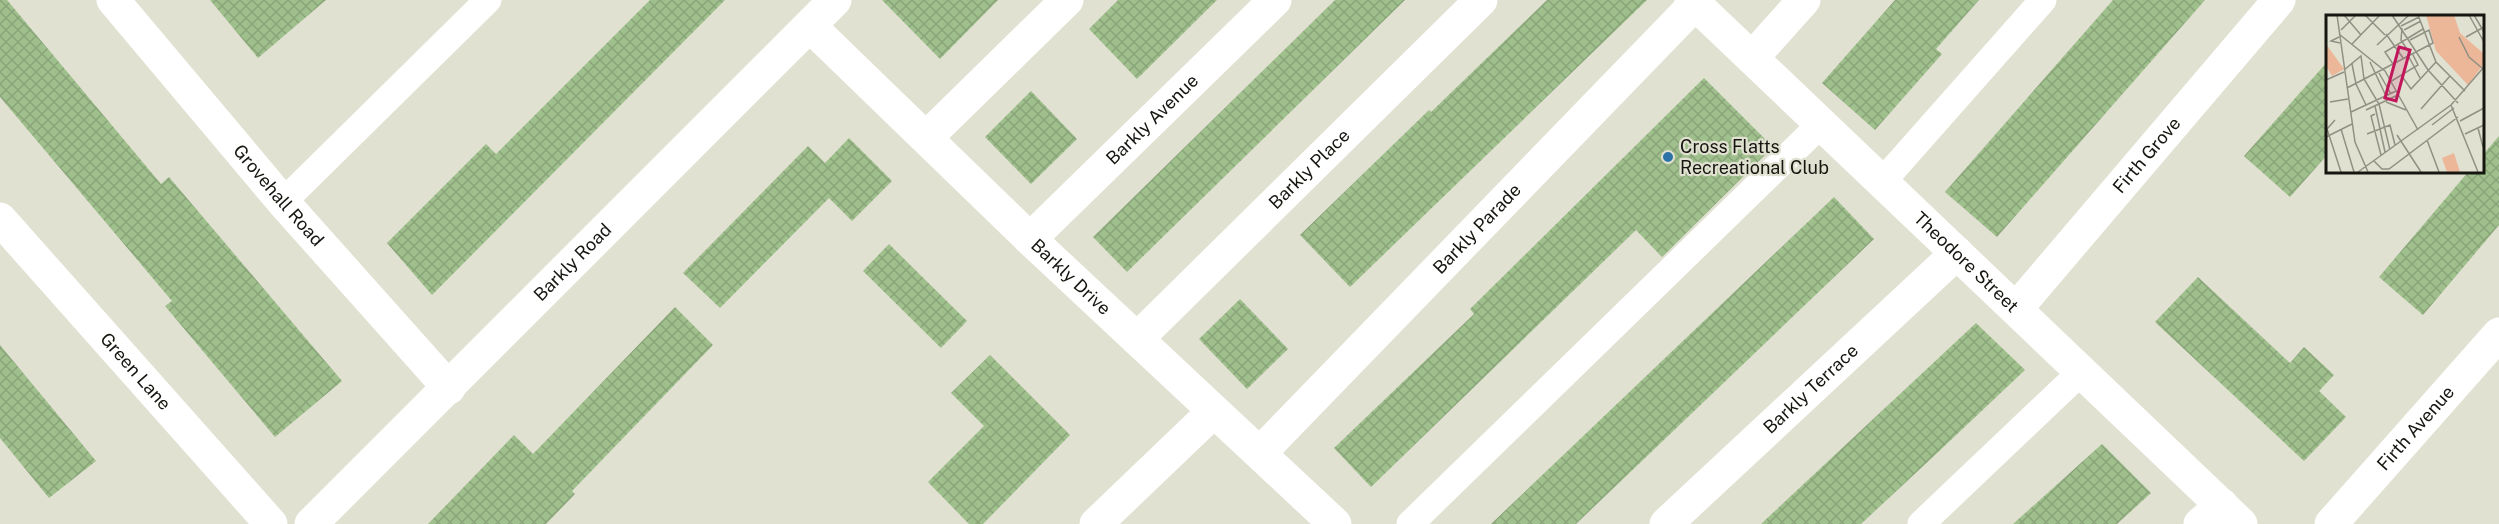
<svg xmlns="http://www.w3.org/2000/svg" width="2499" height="524" viewBox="0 0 2499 524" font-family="'Public Sans',sans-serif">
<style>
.building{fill:url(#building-cross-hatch)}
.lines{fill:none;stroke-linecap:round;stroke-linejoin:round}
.service{stroke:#fff;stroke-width:27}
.minor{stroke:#fff;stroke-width:33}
.tertiary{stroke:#fff;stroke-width:33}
.poi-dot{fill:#2d73a8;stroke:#e1e1d1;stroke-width:2}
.labels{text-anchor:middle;stroke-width:4.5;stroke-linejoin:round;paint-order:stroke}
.street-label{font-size:18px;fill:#161610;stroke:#e1e1d1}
.poi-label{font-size:18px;fill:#161610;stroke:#e1e1d1;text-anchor:start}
.inset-road{fill:none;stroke:#909084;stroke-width:1.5}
.view{fill:#c2185b;fill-opacity:0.15;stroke:#c2185b;stroke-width:3}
.inset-edge{fill:none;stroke:#161610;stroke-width:3}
</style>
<defs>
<pattern id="building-cross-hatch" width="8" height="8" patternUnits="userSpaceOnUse" patternTransform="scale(1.5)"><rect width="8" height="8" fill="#9fc08c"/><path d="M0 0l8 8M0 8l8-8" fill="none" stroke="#88a478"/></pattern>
</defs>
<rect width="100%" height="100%" fill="#e1e1d1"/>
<g class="building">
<path d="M 0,0 L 7,0 L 161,184 L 169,177 L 342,381 L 275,437 L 165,306 L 172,301 L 0,97 Z"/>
<path d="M 210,0 L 326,0 L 258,58 Z"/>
<path d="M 650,0 L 725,0 L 432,295 L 387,243 L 486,144 L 496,154 Z"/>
<path d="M 882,0 L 998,0 L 940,59 Z"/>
<path d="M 1118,0 L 1217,0 L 1137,79 L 1089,29 Z"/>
<path d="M 1335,0 L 1405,0 L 1127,272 L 1093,237 Z"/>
<path d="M 1547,0 L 1647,0 L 1350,287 L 1300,235 L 1429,110 L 1431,112 Z"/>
<path d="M 1895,0 L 1979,0 L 1936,49 L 1942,54 L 1875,130 L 1822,83 Z"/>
<path d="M 2113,0 L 2205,0 L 1997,237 L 1945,192 Z"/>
<path d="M 2328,61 L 2328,154 L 2290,197 L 2244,156 Z"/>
<path d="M 1704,78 L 1773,147 L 1662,257 L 1636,230 L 1371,487 L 1334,448 L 1474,314 L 1470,309 Z"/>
<path d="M 1031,91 L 1077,139 L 1031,184 L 985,137 Z"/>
<path d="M 2499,136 L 2499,225 L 2423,315 L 2379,277 L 2469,171 L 2482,171 L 2482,156 Z"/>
<path d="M 849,138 L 892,181 L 852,221 L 829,198 L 720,308 L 683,273 L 808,146 L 825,163 Z"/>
<path d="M 1834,197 L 1874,239 L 1576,524 L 1491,524 Z"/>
<path d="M 889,244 L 967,321 L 941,348 L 863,271 Z"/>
<path d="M 2198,277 L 2290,363 L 2304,347 L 2334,375 L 2319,391 L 2346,417 L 2304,461 L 2155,322 Z"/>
<path d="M 1240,299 L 1288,349 L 1247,389 L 1199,339 Z"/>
<path d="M 675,307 L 713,345 L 572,491 L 575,494 L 546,524 L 428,524 L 514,435 L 533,454 Z"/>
<path d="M 1976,323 L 2025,370 L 1935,455 L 1861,524 L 1761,524 Z"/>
<path d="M 0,345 L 96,461 L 49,498 L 0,438 Z"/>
<path d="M 990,355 L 1070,435 L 983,524 L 969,524 L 928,482 L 984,426 L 951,393 Z"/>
<path d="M 2102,444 L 2151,493 L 2117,524 L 2013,524 Z"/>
</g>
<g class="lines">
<g class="service">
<path d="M 1882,182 L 2043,0"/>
<path d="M 283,202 L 488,0"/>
<path d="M 1410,524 L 1821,124"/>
<path d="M 1921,524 L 2081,372"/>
</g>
<g class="minor">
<path id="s1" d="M 113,0 L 283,202 L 449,388"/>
<path id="s2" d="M 1691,0 L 2241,524"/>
<path id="s3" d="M 810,26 L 1030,239 L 1335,524"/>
<path d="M 1752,58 L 1804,0"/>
<path d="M 926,138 L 1067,0"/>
<path id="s4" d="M 0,219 L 271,524"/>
<path id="s5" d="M 1030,239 L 1275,0"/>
<path id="s6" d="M 2016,309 L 2279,0"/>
<path id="s7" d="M 1137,339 L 1481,0"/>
<path id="s8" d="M 1260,453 L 1695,4"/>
<path d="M 1096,524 L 1213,412"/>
<path id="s9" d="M 1666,524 L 1957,253"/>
<path d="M 2200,524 L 2222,505"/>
<path id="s10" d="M 2331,524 L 2499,334"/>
</g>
<path class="tertiary" id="s11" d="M 311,524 L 835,0"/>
</g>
<circle class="poi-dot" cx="1668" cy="157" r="6"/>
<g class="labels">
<g class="street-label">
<text dy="6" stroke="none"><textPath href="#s5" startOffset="171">Barkly Avenue</textPath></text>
<text dy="6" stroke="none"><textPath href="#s6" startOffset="202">Firth Grove</textPath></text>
<text dy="6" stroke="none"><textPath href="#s7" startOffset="242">Barkly Place</textPath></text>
<text dy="6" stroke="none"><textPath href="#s1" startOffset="256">Grovehall Road</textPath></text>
<text dy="6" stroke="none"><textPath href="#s8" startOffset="312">Barkly Parade</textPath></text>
<text dy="6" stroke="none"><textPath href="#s11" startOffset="370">Barkly Road</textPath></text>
<text dy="6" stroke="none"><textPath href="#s2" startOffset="380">Theodore Street</textPath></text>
<text dy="6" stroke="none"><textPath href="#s3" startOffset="362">Barkly Drive</textPath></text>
<text dy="6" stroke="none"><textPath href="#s4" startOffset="204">Green Lane</textPath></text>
<text dy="6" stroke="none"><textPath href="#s9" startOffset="198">Barkly Terrace</textPath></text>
<text dy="6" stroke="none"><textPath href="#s10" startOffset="128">Firth Avenue</textPath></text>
</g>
<g class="poi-label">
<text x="1680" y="153">Cross Flatts<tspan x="1680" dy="21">Recreational Club</tspan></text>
</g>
</g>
<g transform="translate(2326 15)">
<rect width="158" height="158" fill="#e1e1d1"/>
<path d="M 100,0 L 128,0 L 134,18 L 157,38 L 157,50 L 142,70 L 110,36 Z" fill="#ecb798"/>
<path d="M 0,29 L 18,54 L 6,61 L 0,51 ZM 128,138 L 134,157 L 121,157 L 116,143 Z" fill="#ecb798"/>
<path class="inset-road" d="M 11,0 L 29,127 L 42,157M 18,0 L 35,20M 39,0 L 59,20M 66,0 L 102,55 L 132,88M 92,0 L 110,47 L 139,76M 143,0 L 158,27M 148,0 L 158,17M 75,11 L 93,2M 76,13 L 75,25 L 84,39M 15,15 L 30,0M 78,15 L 95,6M 13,19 L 59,56 L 92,115M 60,19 L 77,43M 13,22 L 5,26 L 14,28M 133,22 L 143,42 L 156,53M 140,22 L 158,12M 26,29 L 54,0M 51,30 L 83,0M 82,40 L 94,63M 44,47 L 60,81M 26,49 L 30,69 L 40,90M 67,49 L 59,37 L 97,14M 18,55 L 35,41 L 38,64 L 53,89 L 64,135M 53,58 L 65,79M 75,60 L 85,74 L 110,47M 0,65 L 18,57M 64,67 L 92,50 L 86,38M 21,73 L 107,28 L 103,15 L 84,25M 4,87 L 22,84M 60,87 L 80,95M 125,90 L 152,157M 49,91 L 59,137M 95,94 L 124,61M 40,95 L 72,80M 25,97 L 70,76M 49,99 L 45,101 L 55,140M 9,105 L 1,114 L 15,157M 134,106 L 158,93M 106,110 L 128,93M 152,113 L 157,132M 15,114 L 28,157M 41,119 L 64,110 L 69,130M 139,119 L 158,110M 71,120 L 95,157M 0,122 L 26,109M 101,125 L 113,157M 48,146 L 56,154 L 63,154 L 132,102M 32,157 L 125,90 L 158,52"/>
<path class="view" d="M 73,32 L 84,35 L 70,86 L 59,83 Z"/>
<rect width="158" height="158" class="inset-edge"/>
</g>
</svg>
